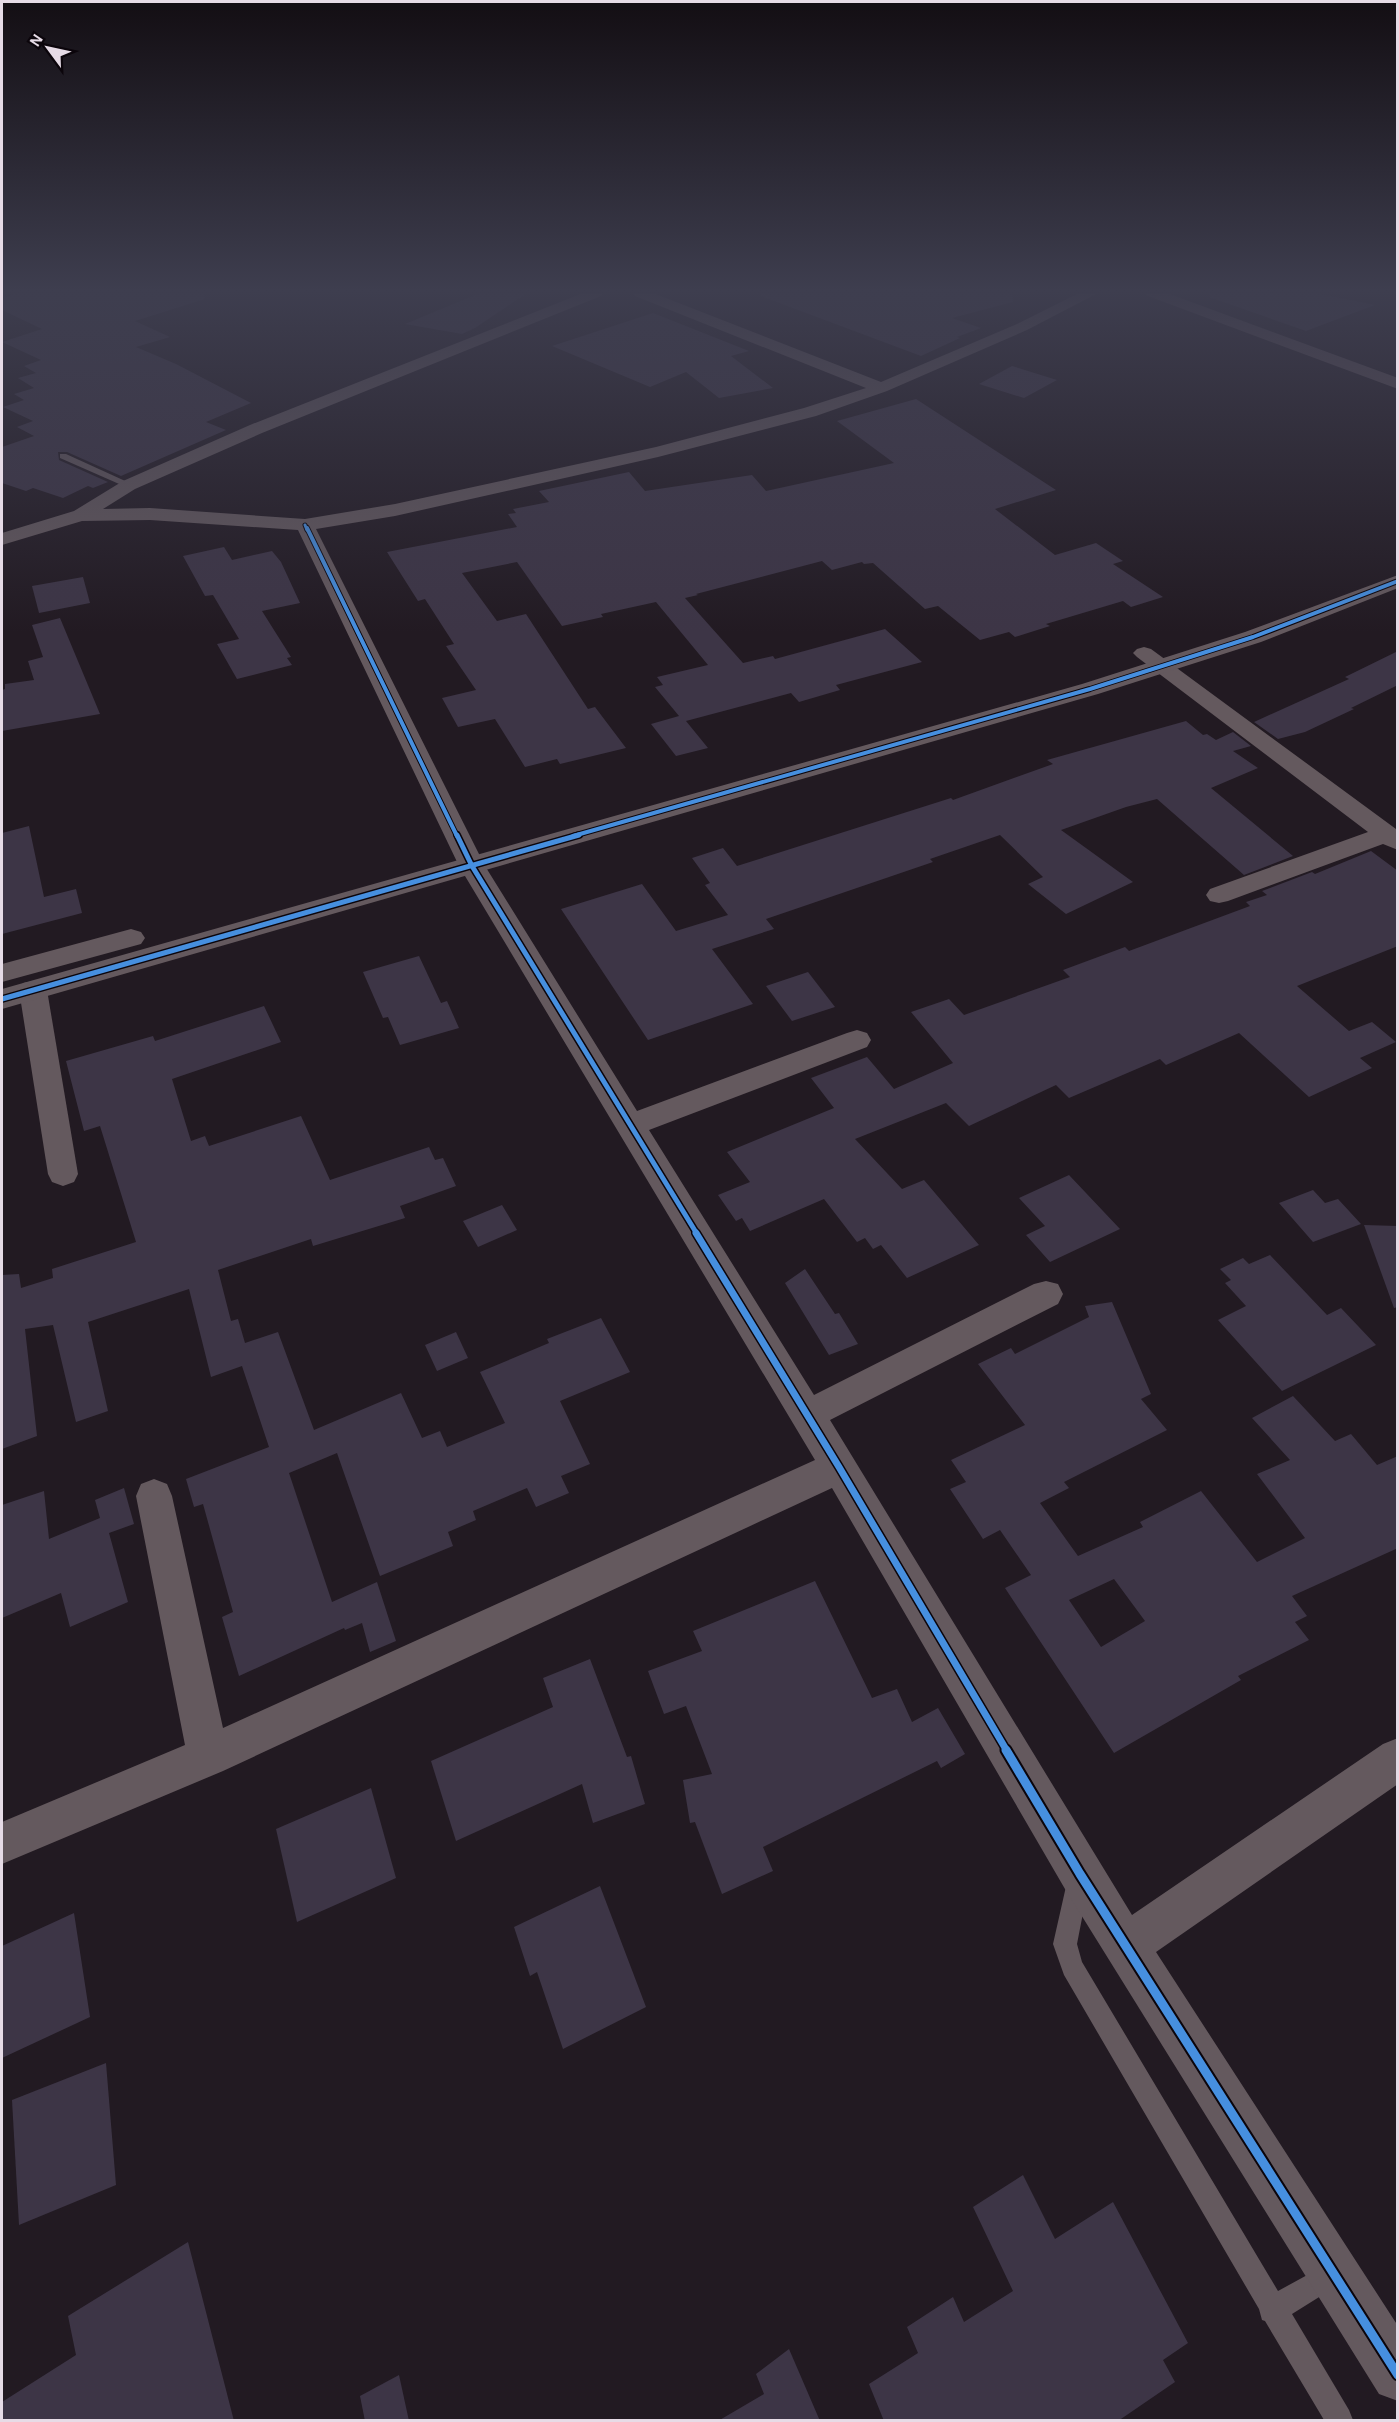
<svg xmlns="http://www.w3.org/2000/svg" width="1399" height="2422" viewBox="0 0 1399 2422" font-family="'Alegreya Sans',sans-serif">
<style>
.building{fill:#3d3546;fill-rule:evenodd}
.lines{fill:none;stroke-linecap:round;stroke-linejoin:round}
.service{fill:#64595e;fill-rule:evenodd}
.minor{fill:#64595e;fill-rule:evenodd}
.tertiary{fill:#64595e;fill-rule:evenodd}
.secondary{fill:#5e5158;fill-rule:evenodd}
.cycleway-far4-casing{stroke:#0b050b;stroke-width:5}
.cycleway-far3-casing{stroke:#0b050b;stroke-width:6}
.cycleway-far2-casing{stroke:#0b050b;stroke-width:8}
.cycleway-far1-casing{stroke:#0b050b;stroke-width:10}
.cycleway-casing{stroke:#0b050b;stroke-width:13}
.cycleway-far4{stroke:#468fdf;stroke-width:3}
.cycleway-far3{stroke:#468fdf;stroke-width:4}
.cycleway-far2{stroke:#468fdf;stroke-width:5}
.cycleway-far1{stroke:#468fdf;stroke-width:7}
.cycleway{stroke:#468fdf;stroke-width:9}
</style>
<rect width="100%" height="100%" fill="#221a22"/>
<g class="building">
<path d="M 19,293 L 204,293 L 205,299 L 135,321 L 170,337 L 136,347 L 176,364 L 251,403 L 206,422 L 226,430 L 121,476 L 67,452 L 58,452 L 59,460 L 108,482 L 93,488 L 88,486 L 63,498 L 33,488 L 26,491 L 2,483 L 2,447 L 34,436 L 17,427 L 33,421 L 3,407 L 24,400 L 14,394 L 34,388 L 18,378 L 36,373 L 24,366 L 41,360 L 2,342 L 42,329 L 2,310 L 2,298 Z"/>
<path d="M 480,293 L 527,293 L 475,328 L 462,334 L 405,324 Z"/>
<path d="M 762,293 L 1012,293 L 1013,302 L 952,318 L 981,328 L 957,337 L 960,338 L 921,356 L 761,296 Z"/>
<path d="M 1210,293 L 1316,293 L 1375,305 L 1306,331 L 1209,297 Z"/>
<path d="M 653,313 L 749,351 L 731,356 L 773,388 L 719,398 L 686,372 L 650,387 L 552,346 Z"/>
<path d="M 1012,366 L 1057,380 L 1024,398 L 979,384 Z"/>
<path d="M 916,399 L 1056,490 L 995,509 L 1055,555 L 1096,543 L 1123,561 L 1113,564 L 1163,597 L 1131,607 L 1123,601 L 1046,624 L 1050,626 L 1015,637 L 1009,632 L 980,640 L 938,606 L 925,609 L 873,563 L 864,564 L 862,562 L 832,570 L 822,561 L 696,594 L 698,595 L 685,598 L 743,663 L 773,656 L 775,659 L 885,629 L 922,662 L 836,685 L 840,690 L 799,702 L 791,693 L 686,721 L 708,748 L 676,756 L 651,724 L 679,716 L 655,687 L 663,685 L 657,677 L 708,665 L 656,602 L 601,614 L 603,617 L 562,626 L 517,562 L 462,573 L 497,621 L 526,614 L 588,709 L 595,707 L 626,748 L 560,764 L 557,759 L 525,767 L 495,719 L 458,727 L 442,698 L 476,690 L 446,646 L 454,644 L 425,599 L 418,601 L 387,552 L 517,527 L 508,514 L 516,513 L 513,509 L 549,502 L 539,491 L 629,472 L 645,491 L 752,475 L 766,491 L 894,463 L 837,421 Z"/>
<path d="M 224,547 L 232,560 L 272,551 L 281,562 L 300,603 L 262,611 L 291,657 L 287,658 L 292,665 L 237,679 L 217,644 L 239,639 L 213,595 L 205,596 L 183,556 Z"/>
<path d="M 83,577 L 90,603 L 39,613 L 32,586 Z"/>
<path d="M 60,618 L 100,714 L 2,731 L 2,690 L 5,689 L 5,684 L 34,680 L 28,661 L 43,657 L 32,625 Z"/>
<path d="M 1398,651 L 1398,685 L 1351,708 L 1354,709 L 1305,732 L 1278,739 L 1254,722 L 1349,679 L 1345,677 Z"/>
<path d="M 1186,721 L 1203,735 L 1207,734 L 1216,740 L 1233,732 L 1251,746 L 1233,751 L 1258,768 L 1211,788 L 1293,856 L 1244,875 L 1157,799 L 1126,807 L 1061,830 L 1133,882 L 1066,914 L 1028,884 L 1043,877 L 1000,835 L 930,859 L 933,862 L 766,919 L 774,929 L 712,949 L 753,1004 L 648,1040 L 561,909 L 642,884 L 676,931 L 728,915 L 705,885 L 710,883 L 692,858 L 723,848 L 737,866 L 951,798 L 953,800 L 1053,764 L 1047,760 Z"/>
<path d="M 29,826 L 44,897 L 76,889 L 82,913 L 2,934 L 2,833 Z"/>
<path d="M 1371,851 L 1398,871 L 1398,946 L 1297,986 L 1349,1031 L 1372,1022 L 1396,1042 L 1360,1058 L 1372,1068 L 1309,1097 L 1239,1033 L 1166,1065 L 1160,1059 L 1069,1098 L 1056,1085 L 969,1126 L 946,1103 L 855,1139 L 902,1189 L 924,1180 L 979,1245 L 907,1278 L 881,1245 L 873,1249 L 865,1238 L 857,1242 L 824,1199 L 750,1231 L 742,1218 L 736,1221 L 718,1195 L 750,1182 L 727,1152 L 834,1108 L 811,1078 L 867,1057 L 894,1089 L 953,1063 L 911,1012 L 949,999 L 964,1015 L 1070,977 L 1063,970 L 1125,947 L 1129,951 L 1250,906 L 1246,902 L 1267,895 L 1262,891 L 1312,872 L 1315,874 Z"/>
<path d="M 419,956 L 441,1003 L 447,1001 L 459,1028 L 400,1045 L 388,1017 L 383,1018 L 363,972 Z"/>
<path d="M 808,972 L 835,1007 L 792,1021 L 766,986 Z"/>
<path d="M 264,1006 L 281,1042 L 172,1079 L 191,1141 L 205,1136 L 209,1146 L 301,1116 L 330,1180 L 429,1147 L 435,1160 L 443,1158 L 456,1186 L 400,1206 L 405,1218 L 313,1246 L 311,1239 L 218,1270 L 231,1321 L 238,1319 L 245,1343 L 278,1332 L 314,1430 L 401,1393 L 422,1438 L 440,1431 L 447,1447 L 505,1423 L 480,1372 L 549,1343 L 547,1339 L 601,1318 L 630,1372 L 560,1401 L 590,1464 L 561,1476 L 569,1493 L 536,1507 L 527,1488 L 473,1511 L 476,1520 L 448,1532 L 453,1546 L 380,1576 L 337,1453 L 289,1473 L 332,1602 L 377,1582 L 396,1641 L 370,1652 L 362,1623 L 345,1630 L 344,1628 L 239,1676 L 222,1617 L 233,1612 L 203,1504 L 194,1507 L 186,1479 L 269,1447 L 242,1366 L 211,1377 L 189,1289 L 88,1322 L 108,1411 L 76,1422 L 53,1325 L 25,1329 L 37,1436 L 2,1449 L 2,1275 L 19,1274 L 21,1288 L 53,1278 L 52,1269 L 136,1242 L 100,1126 L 84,1131 L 66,1061 L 153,1036 L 155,1041 Z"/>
<path d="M 1069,1175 L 1120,1229 L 1050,1262 L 1026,1235 L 1045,1226 L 1019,1198 Z"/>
<path d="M 1313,1190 L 1325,1203 L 1338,1199 L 1361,1224 L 1313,1242 L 1279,1203 Z"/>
<path d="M 502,1205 L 517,1230 L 478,1247 L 463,1221 Z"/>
<path d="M 1364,1225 L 1398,1226 L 1398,1307 L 1394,1308 Z"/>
<path d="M 1270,1255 L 1327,1315 L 1341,1308 L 1376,1345 L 1282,1391 L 1218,1320 L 1246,1306 L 1225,1283 L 1231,1280 L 1220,1269 L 1243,1258 L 1249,1264 Z"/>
<path d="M 805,1269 L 835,1314 L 839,1313 L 858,1344 L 829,1355 L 785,1283 Z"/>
<path d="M 1112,1302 L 1151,1394 L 1141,1399 L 1167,1430 L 1064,1482 L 1069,1488 L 1040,1503 L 1078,1556 L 1143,1527 L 1140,1522 L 1201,1491 L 1257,1562 L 1305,1538 L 1257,1474 L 1290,1460 L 1252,1418 L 1293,1396 L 1335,1441 L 1351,1434 L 1377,1465 L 1398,1456 L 1398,1548 L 1292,1596 L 1307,1616 L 1295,1622 L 1309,1640 L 1238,1676 L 1241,1680 L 1114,1753 L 1005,1588 L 1031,1575 L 1000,1530 L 983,1539 L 950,1489 L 966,1482 L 951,1460 L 1025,1425 L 978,1364 L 1011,1348 L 1015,1354 L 1089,1317 L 1085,1306 ZM 1114,1579 L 1145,1621 L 1101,1647 L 1069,1600 Z"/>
<path d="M 456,1332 L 468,1358 L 437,1371 L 425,1345 Z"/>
<path d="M 124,1488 L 134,1524 L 109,1533 L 128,1602 L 70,1627 L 61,1593 L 2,1618 L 2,1505 L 44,1491 L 49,1539 L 100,1518 L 95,1500 Z"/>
<path d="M 815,1581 L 872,1698 L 897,1689 L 912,1722 L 938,1708 L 965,1754 L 941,1768 L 937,1761 L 763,1847 L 773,1871 L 722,1894 L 695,1822 L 690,1823 L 683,1780 L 712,1774 L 686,1706 L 664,1714 L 648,1671 L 702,1651 L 693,1631 Z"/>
<path d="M 590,1659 L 627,1757 L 631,1756 L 645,1804 L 593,1823 L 582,1784 L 456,1841 L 431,1761 L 553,1707 L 543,1678 Z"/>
<path d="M 371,1788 L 396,1878 L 297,1922 L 276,1829 Z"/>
<path d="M 600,1886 L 646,2007 L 563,2049 L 537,1972 L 530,1976 L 514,1927 Z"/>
<path d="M 74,1913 L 90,2017 L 2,2058 L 2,1946 Z"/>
<path d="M 106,2063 L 116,2185 L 19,2225 L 12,2100 Z"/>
<path d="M 1023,2175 L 1055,2239 L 1113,2202 L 1188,2343 L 1163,2360 L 1175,2382 L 1118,2421 L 884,2421 L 869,2384 L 918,2353 L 907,2327 L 953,2297 L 964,2322 L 1013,2291 L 973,2207 Z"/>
<path d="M 188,2242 L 234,2421 L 2,2421 L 2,2402 L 76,2355 L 68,2316 Z"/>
<path d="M 789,2349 L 820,2421 L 718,2421 L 764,2394 L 756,2374 Z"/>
<path d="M 399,2375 L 409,2421 L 365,2421 L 360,2396 Z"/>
</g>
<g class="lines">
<g class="service">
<path d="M 60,454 L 66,454 L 134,485 L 126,487 L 60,458 Z"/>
<path d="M 1078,1871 L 1086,1874 L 1089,1882 L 1077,1944 L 1082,1962 L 1278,2291 L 1331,2262 L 1340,2266 L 1344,2275 L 1340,2284 L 1292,2314 L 1349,2410 L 1353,2420 L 1324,2420 L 1265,2321 L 1262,2320 L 1259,2309 L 1064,1975 L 1053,1944 L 1067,1882 L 1070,1874 Z"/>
</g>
<g class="minor">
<path d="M 583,293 L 603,293 L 601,296 L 262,433 L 135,489 L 103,509 L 150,508 L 305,519 L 395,504 L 656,447 L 804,408 L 866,388 L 635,296 L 633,293 L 653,293 L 881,382 L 1017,324 L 1079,293 L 1098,293 L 1027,330 L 887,391 L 816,416 L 658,457 L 395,516 L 316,529 L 485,866 L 637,1111 L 847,1033 L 857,1030 L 867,1033 L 871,1040 L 867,1047 L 649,1130 L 814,1395 L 1034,1284 L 1046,1281 L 1058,1284 L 1063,1294 L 1058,1304 L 830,1420 L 1132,1915 L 1383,1744 L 1398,1738 L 1398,1784 L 1156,1952 L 1398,2326 L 1398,2401 L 1379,2394 L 1065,1889 L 832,1488 L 223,1771 L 2,1864 L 2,1822 L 185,1745 L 136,1496 L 141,1484 L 154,1479 L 167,1484 L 172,1496 L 223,1728 L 815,1460 L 459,866 L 298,530 L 150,520 L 82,521 L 2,545 L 2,533 L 74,511 L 123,481 L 250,425 Z"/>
<path d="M 1144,647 L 1151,649 L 1396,829 L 1398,850 L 1383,844 L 1228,901 L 1219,903 L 1210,901 L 1206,895 L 1210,889 L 1368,832 L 1137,657 L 1133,653 L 1137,649 Z"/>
<path d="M 33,981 L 43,983 L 47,990 L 78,1174 L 74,1182 L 63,1186 L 52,1182 L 48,1174 L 19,990 L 23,983 Z"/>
</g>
<g class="tertiary">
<path d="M 1398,575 L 1398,588 L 1261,642 L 1098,694 L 2,1009 L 2,989 L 1082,684 L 1245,632 Z"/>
<path d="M 131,929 L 141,932 L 145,938 L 141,944 L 2,982 L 2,964 Z"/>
</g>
<path class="secondary" d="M 1145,293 L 1167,293 L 1398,378 L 1398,389 L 1148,296 Z"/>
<defs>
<path id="cycleway-far4" d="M 305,525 L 307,530"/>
<g id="cycleway-far3">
<path d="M 307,528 L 457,836"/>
<path d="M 573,836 L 1090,689 L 1253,637 L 1398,581"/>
</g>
<g id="cycleway-far2">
<path d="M 457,835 L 472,866 L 697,1234"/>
<path d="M 2,999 L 579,835"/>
</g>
<path id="cycleway-far1" d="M 696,1233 L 839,1467 L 1007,1751"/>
<path id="cycleway" d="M 1006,1750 L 1080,1874 L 1398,2375"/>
</defs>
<use href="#cycleway-far4" class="cycleway-far4-casing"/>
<use href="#cycleway-far3" class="cycleway-far3-casing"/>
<use href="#cycleway-far2" class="cycleway-far2-casing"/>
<use href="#cycleway-far1" class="cycleway-far1-casing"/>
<use href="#cycleway" class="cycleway-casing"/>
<use href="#cycleway-far4" class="cycleway-far4"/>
<use href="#cycleway-far3" class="cycleway-far3"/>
<use href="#cycleway-far2" class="cycleway-far2"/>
<use href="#cycleway-far1" class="cycleway-far1"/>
<use href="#cycleway" class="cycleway"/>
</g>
<linearGradient id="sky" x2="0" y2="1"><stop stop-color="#130e13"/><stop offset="0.46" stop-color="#3e3e4f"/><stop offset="1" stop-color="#3e3e4f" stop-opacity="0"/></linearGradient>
<rect width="1399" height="632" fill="url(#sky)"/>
<rect width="1399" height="2422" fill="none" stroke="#e6dbe6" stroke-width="6"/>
<g transform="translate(48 48) rotate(303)" stroke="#0b050b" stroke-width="4.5" paint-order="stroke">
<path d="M0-4.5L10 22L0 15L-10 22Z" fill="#e6dbe6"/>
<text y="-9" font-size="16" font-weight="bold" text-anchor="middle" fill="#e6dbe6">N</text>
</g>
</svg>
